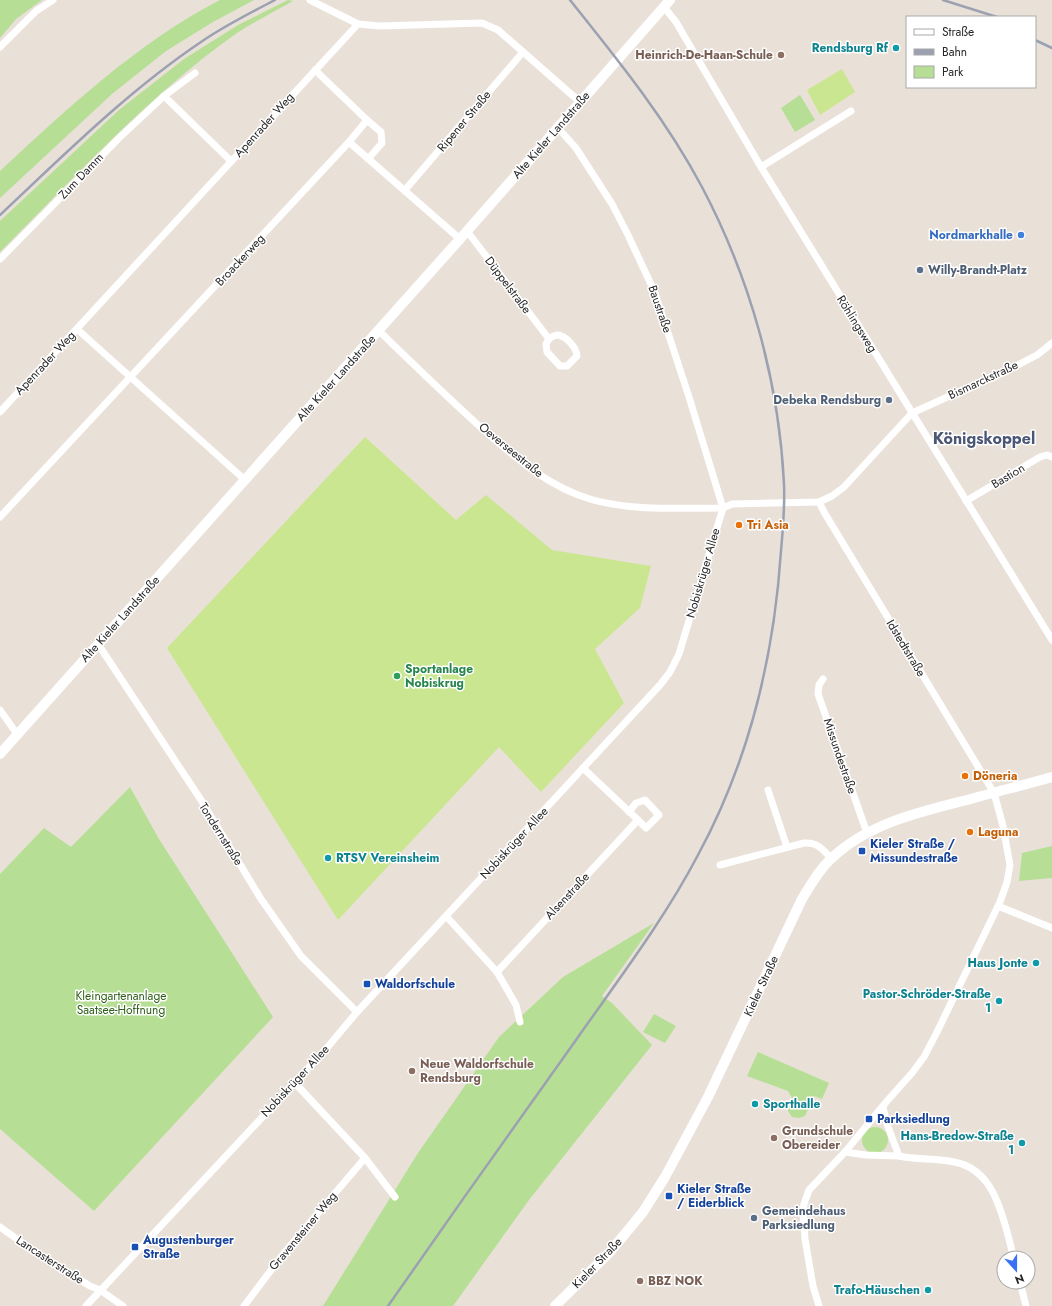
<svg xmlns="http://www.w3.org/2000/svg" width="1052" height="1306" viewBox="0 0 1052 1306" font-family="Jost,sans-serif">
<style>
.green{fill:#b6df95}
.pitch{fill:#cbe691}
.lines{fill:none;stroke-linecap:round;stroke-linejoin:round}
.street{stroke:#fff;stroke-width:7}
.secondary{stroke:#fff;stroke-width:10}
.rail{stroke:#9ba1b1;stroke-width:2.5}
.culture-dot{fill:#0f9aa8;stroke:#fff;stroke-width:1.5}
.education-dot{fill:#8d6e63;stroke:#fff;stroke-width:1.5}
.shop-dot{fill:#3f7fe0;stroke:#fff;stroke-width:1.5}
.service-dot{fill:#5c6f8a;stroke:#fff;stroke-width:1.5}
.food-dot{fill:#e8710a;stroke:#fff;stroke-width:1.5}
.leisure-dot{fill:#2e9e5b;stroke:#fff;stroke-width:1.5}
.transit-dot{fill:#1a4fb4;stroke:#fff;stroke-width:1.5}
.labels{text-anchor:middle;stroke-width:3;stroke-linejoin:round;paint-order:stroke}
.culture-label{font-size:12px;font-weight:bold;fill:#0d838f;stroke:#fff;text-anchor:end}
.education-label{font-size:12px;font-weight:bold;fill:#785e54;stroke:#fff;text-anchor:start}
.street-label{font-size:12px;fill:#272727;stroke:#fff}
.shop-label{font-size:12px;font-weight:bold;fill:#366cbe;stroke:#fff;text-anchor:end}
.service-label{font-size:12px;font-weight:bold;fill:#4e5e75;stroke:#fff;text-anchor:start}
.food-label{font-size:12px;font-weight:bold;fill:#c56008;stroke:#fff;text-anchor:start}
.leisure-label{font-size:12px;font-weight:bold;fill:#27864d;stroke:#fff;text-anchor:start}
.transit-label{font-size:12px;font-weight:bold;fill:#164399;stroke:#fff;text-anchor:start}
.park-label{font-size:12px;fill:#30601b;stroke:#fff}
.district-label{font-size:16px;font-weight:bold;fill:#495675;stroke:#fff}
</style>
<rect width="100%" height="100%" fill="#e9e0d8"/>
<g class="green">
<path d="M 0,0 L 42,0 L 16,19 L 0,38 Z"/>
<path d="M 220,0 L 254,0 L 213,22 L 166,51 L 112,94 L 0,198 L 0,171 C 68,108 137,43 220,0 Z"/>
<path d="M 288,0 L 293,1 C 274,12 255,21 237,33 C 149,95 76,176 0,252 L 0,221 L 119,110 L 184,59 L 238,25 Z"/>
<path d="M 800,95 L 815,120 L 795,132 L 781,108 Z"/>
<path d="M 130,787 L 159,839 L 273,1017 L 94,1211 L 0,1129 L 0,874 L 44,828 L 71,847 Z"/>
<path d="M 1052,846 L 1052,878 L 1019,881 L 1022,853 Z"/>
<path d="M 654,923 L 602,996 L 612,1003 L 652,1045 L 529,1200 L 453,1306 L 323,1306 L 418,1153 L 499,1037 L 563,977 Z"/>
<path d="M 654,1014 L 676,1026 L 665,1043 L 643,1032 Z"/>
<path d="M 758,1052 L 829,1083 L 822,1099 L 814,1096 L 805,1116 L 799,1118 L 792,1117 L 788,1111 L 788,1105 L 792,1098 L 788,1091 L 747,1076 Z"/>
<circle cx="875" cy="1140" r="13"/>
</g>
<g class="pitch">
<path d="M 842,69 L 855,92 L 820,115 L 807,90 Z"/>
<path d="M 365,437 L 456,520 L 486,495 L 552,550 L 651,566 L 640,608 L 595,649 L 624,703 L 541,792 L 499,747 L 338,920 L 167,648 Z"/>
</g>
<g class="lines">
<g class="street">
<path d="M 310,0 L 358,24"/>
<path d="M 664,7 L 676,22 L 761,167 L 1052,640"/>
<path d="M 0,47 L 36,11 L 53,0"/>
<path d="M 315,70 L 367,120"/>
<path d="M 164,96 L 195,73"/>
<path d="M 558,128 L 576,148 L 612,204 L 628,235 L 655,293 L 689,397 L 723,508"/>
<path d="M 368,159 L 382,143 L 381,132 L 367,120 L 349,142 L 460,239"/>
<path d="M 761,167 L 851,111"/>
<path d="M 405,190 L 523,52"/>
<path d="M 467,231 L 549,339 L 546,344 L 547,352 L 560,366 L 567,366 L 577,356 C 577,348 566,336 558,335 C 554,335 552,337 549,339"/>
<path d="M 0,259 L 119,138 L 164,96 L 231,161"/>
<path d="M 77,329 L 245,480"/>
<path d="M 378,330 C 411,362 443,393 477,424 C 512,455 547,487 593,500 C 635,511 680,508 723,508 L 732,504 L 819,502 L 832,496 L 844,487 L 912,413 L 1016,366 L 1037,355 L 1052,343"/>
<path d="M 0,412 L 358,24 L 379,26 L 482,23 L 498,30 L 580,102"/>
<path d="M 966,501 L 1040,457 L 1047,455 L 1052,457"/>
<path d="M 0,517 L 349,142"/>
<path d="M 98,644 L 201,800 L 261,899 L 301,956 L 357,1012"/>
<path d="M 823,679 L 819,685 L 818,694 L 867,833"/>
<path d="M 0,710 L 17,734"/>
<path d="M 768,790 L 787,847"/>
<path d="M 629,812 L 636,803 L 645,800 L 659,815 L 646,828 L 638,820"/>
<path d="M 720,865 L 804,843 C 817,842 822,849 831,858"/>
<path d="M 998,906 L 1052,928"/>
<path d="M 446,916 L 497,972 L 516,1005 L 520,1022"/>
<path d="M 497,972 L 638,820 L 583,768"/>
<path d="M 845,1152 L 866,1155 L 899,1156 L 887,1124 L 883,1107"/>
<path d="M 899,1156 C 917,1160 936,1158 954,1162 C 997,1169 1004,1223 1014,1258"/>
<path d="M 365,1158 L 395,1197"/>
<path d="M 0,1227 L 34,1251 L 90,1286 L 100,1290 L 123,1306"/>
<path d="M 1020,1282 L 1026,1306"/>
<path d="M 86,1306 L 326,1049 L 357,1012 L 660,685 L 670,672 L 679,654 L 723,508"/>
<path d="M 244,1306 L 284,1253 L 365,1158 L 294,1082"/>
<path d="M 819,1306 L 813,1286 L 805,1239 L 803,1211 L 804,1204 L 809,1190 L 845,1152 L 887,1101 L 912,1073 L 924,1057 L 937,1032 L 1000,902 L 1007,882 L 1010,865 L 1003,826 L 994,793 L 824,512 L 819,502"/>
</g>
<g class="secondary">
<path d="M 0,754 L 460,239 L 670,0"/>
<path d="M 555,1306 L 610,1252 L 643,1212 L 665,1177 L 708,1097 L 802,899 C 811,885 819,869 832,858 C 869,823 920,812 967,800 C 995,792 1024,785 1052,777"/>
</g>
<g class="rail">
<path d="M 943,0 L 997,17"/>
<path d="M 1035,40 L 1052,48"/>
<path d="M 0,215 C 64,155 128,91 201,42 C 224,26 250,13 275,0"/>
<path d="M 388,1306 C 450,1217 513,1128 576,1040 C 618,980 664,920 698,855 C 749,761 774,657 781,551 C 783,529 785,507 784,484 C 779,381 750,278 702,187 C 666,119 618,60 570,0"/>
</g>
</g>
<g class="culture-dot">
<circle cx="896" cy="48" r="4"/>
<circle cx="328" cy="858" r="4"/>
<circle cx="1036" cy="963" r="4"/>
<circle cx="999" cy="1001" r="4"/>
<circle cx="755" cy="1104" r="4"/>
<circle cx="1022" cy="1143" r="4"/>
<circle cx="928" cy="1290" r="4"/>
</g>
<g class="education-dot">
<circle cx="781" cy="55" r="4"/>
<circle cx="412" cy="1071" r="4"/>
<circle cx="774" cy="1138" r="4"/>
<circle cx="640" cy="1281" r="4"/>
</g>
<circle class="shop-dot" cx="1021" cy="235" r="4"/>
<g class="service-dot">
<circle cx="920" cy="270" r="4"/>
<circle cx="889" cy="400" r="4"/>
<circle cx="754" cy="1218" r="4"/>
</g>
<g class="food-dot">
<circle cx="739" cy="525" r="4"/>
<circle cx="965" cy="776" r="4"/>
<circle cx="970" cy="832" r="4"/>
</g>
<circle class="leisure-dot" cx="397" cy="676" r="4"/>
<g class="transit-dot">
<rect x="858" y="847" width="8" height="8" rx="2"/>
<rect x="363" y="980" width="8" height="8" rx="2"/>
<rect x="865" y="1115" width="8" height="8" rx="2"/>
<rect x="665" y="1192" width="8" height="8" rx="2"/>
<rect x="131" y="1243" width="8" height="8" rx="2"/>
</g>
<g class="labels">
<g class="culture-label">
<text x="888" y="52">Rendsburg Rf</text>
<text x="336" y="862" text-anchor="start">RTSV Vereinsheim</text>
<text x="1028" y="967">Haus Jonte</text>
<text x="991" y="998">Pastor-Schröder-Straße<tspan x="991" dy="14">1</tspan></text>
<text x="763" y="1108" text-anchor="start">Sporthalle</text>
<text x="1014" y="1140">Hans-Bredow-Straße<tspan x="1014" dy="14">1</tspan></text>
<text x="920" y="1294">Trafo-Häuschen</text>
</g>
<g class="education-label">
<text x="773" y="59" text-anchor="end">Heinrich-De-Haan-Schule</text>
<text x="420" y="1068">Neue Waldorfschule<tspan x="420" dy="14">Rendsburg</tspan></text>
<text x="782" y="1135">Grundschule<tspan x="782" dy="14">Obereider</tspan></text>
<text x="648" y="1285">BBZ NOK</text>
</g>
<g class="street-label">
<text transform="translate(464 121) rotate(-50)" y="4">Ripener Straße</text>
<text transform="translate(264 125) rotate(-48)" y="4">Apenrader Weg</text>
<text transform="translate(551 135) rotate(-49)" y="4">Alte Kieler Landstraße</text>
<text transform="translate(81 176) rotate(-46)" y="4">Zum Damm</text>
<text transform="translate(240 260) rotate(-47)" y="4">Broackerweg</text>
<text transform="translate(508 285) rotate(53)" y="4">Düppelstraße</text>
<text transform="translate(660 309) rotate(71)" y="4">Baustraße</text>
<text transform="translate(857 324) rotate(58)" y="4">Röhlingsweg</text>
<text transform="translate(45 363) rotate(-47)" y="4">Apenrader Weg</text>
<text transform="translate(336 378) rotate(-48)" y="4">Alte Kieler Landstraße</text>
<text transform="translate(983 380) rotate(-25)" y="4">Bismarckstraße</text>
<text transform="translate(511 450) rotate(39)" y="4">Oeverseestraße</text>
<text transform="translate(1008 476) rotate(-31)" y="4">Bastion</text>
<text transform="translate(703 573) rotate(-74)" y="4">Nobiskrüger Allee</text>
<text transform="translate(120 619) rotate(-48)" y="4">Alte Kieler Landstraße</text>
<text transform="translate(906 648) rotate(59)" y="4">Idstedtstraße</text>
<text transform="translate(840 756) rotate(71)" y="4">Missundestraße</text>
<text transform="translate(221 834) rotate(58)" y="4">Tondernstraße</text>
<text transform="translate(514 843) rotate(-47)" y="4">Nobiskrüger Allee</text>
<text transform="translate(567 896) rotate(-47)" y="4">Alsenstraße</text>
<text transform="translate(761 986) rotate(-65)" y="4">Kieler Straße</text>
<text transform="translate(295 1081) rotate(-47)" y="4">Nobiskrüger Allee</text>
<text transform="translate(303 1231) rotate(-50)" y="4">Gravensteiner Weg</text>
<text transform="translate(50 1260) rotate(33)" y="4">Lancasterstraße</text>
<text transform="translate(597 1263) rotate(-46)" y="4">Kieler Straße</text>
</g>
<g class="shop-label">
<text x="1013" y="239">Nordmarkhalle</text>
</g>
<g class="service-label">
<text x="928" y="274">Willy-Brandt-Platz</text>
<text x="881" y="404" text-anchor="end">Debeka Rendsburg</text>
<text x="762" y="1215">Gemeindehaus<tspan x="762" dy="14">Parksiedlung</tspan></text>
</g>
<g class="food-label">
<text x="747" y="529">Tri Asia</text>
<text x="973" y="780">Döneria</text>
<text x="978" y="836">Laguna</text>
</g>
<g class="leisure-label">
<text x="405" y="673">Sportanlage<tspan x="405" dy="14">Nobiskrug</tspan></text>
</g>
<g class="transit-label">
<text x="870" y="848">Kieler Straße /<tspan x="870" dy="14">Missundestraße</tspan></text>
<text x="375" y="988">Waldorfschule</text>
<text x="877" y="1123">Parksiedlung</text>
<text x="677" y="1193">Kieler Straße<tspan x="677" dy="14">/ Eiderblick</tspan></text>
<text x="143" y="1244">Augustenburger<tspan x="143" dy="14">Straße</tspan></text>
</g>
<g class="park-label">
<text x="121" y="1000">Kleingartenanlage<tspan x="121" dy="14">Saatsee-Hoffnung</tspan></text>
</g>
<g class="district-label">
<text x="984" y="444">Königskoppel</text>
</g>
</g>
<rect x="906" y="16" width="130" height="72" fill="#ffffff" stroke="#a9a9a9"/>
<rect x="914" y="29" width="20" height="6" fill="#ffffff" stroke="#a9a9a9"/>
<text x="942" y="36" font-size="12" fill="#272727">Straße</text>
<rect x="914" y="49" width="20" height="6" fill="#9ba1b1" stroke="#a9a9a9"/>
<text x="942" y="56" font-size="12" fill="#272727">Bahn</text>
<rect x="914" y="66" width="20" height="12" fill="#b6df95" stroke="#a9a9a9"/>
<text x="942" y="76" font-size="12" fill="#272727">Park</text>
<g transform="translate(1016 1270) rotate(159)"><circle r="19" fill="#ffffff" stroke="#a9a9a9"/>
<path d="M0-3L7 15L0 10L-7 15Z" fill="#3a71f4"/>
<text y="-6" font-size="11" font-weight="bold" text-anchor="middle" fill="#272727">N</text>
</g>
</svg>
